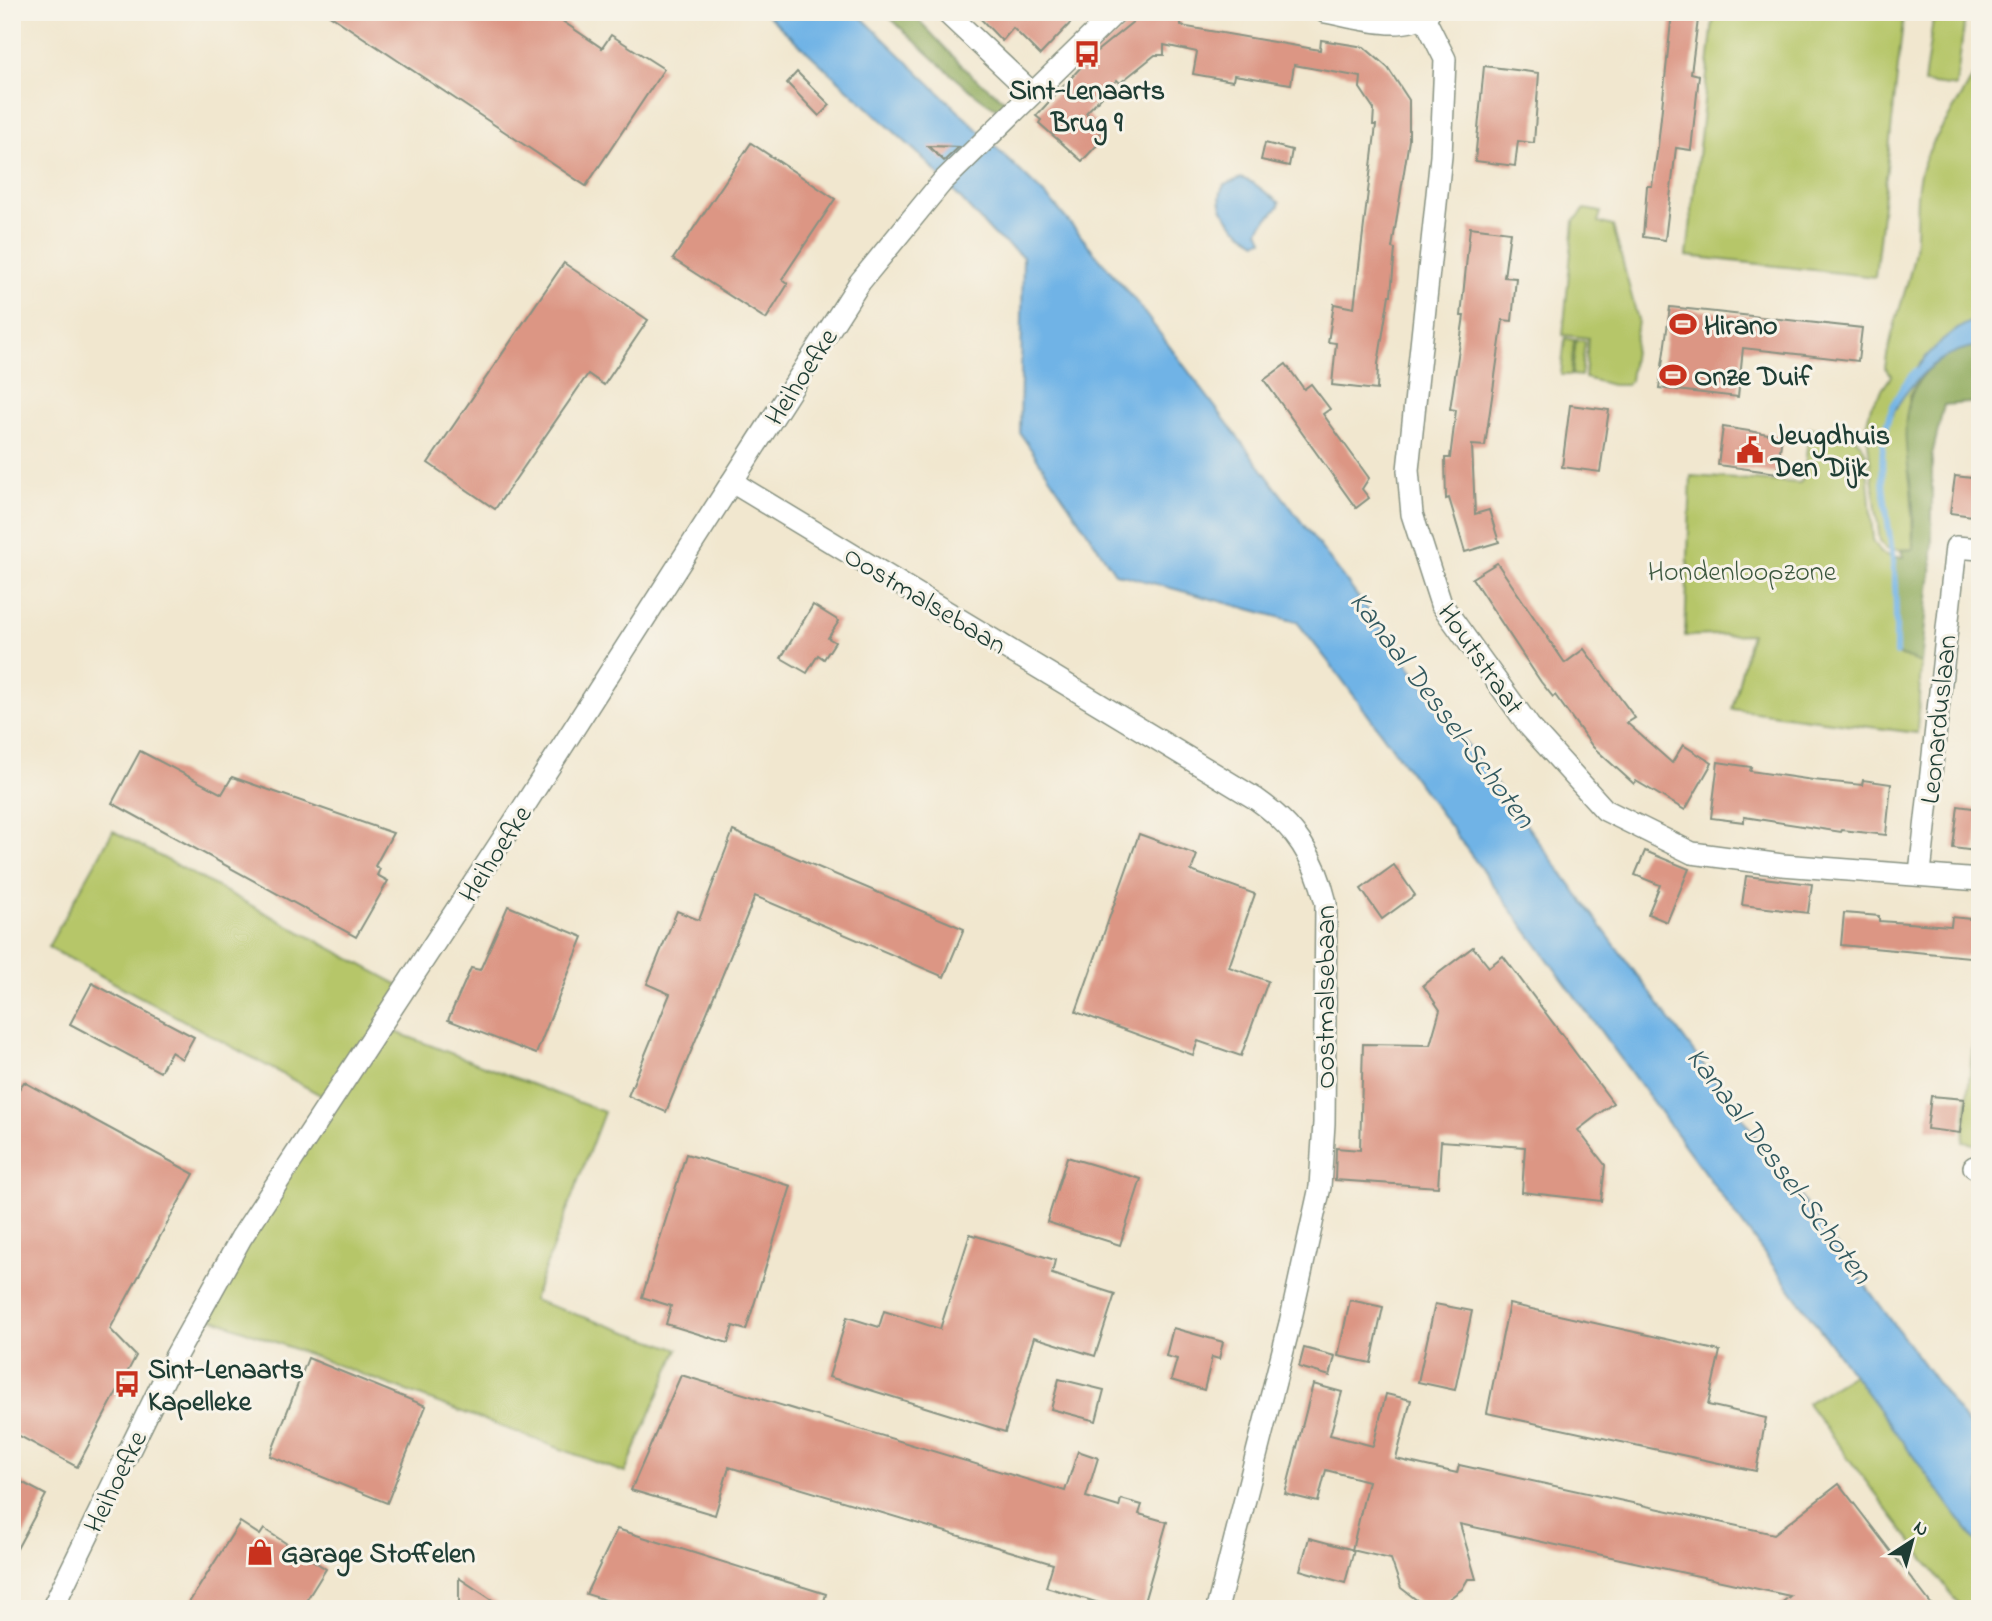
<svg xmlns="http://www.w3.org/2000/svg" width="1992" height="1621" viewBox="0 0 1992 1621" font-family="'Indie Flower',sans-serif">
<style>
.green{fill:#b6c669;stroke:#6a824e;stroke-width:2}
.forest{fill:#90ab5d;stroke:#587448;stroke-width:2}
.water{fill:#70b3e6;stroke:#48788d;stroke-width:2}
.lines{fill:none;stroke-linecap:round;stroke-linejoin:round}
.stream{stroke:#70b3e6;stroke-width:6}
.building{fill:#dc9684}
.minor-casing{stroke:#889282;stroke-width:24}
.minor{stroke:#fff;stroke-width:21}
.labels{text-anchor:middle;stroke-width:6;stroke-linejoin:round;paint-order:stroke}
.poi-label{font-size:28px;font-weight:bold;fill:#1f3d34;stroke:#f7f3e8;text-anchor:start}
.street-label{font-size:28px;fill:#1f3d34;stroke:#f7f3e8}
.park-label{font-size:28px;fill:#3d583f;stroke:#f7f3e8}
.water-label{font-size:30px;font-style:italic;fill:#335a60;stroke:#f7f3e8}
</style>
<rect width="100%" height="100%" fill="#f7f3e8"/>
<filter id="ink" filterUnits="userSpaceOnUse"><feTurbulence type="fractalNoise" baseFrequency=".0143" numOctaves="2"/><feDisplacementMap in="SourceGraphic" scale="14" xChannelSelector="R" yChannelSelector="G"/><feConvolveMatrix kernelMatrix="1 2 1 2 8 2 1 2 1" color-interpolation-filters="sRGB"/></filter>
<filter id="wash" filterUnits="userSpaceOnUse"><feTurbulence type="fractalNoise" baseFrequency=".00686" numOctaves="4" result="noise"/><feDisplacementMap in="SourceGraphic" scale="28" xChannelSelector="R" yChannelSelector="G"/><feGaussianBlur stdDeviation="1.57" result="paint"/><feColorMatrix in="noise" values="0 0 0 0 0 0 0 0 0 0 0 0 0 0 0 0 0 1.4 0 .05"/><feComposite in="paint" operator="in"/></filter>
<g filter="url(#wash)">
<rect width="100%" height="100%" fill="#f1e7cf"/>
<g class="green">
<path d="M 1714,12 L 1904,12 L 1875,277 L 1687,256 Z"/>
<path d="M 1934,12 L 1965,16 L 1956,87 L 1924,83 Z"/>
<path d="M 1980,60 L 1980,317 L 1942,342 L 1907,381 L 1888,421 L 1904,394 L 1918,380 L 1909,397 L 1913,550 L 1886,549 L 1880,541 L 1866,426 L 1871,406 L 1892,375 L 1885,368 C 1890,327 1909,290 1915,249 C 1918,225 1914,198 1920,174 C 1932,132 1965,101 1980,60 Z"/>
<path d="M 1585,209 L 1601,212 L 1598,222 L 1613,226 L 1638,320 L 1630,380 L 1626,385 L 1612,385 L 1585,378 L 1588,338 L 1563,335 L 1574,221 Z"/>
<path d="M 1565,338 L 1574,340 L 1571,375 L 1561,375 Z"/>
<path d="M 1576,340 L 1585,341 L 1581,376 L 1572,375 Z"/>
<path d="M 1809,428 C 1834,432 1856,427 1866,454 L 1873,540 L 1881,553 L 1893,557 L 1896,654 L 1921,663 L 1917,733 L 1732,709 L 1751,634 L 1685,636 L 1691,476 L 1800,483 L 1804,476 Z"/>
<path d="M 113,831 L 405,988 L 380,1026 L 604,1112 L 533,1300 L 678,1349 L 625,1473 L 198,1313 L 330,1100 L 48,947 Z"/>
<path d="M 1980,1025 L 1980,1145 L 1963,1142 L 1973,1043 L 1977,1042 Z"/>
<path d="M 1853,1374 L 1980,1547 L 1980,1609 L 1962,1609 L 1807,1403 Z"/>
</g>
<g class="forest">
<path d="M 884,12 L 911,12 L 971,75 L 1005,101 L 1001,109 C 986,111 901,28 884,12 Z"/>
<path d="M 1980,346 L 1980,402 L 1944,405 L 1932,455 L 1932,562 L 1921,663 L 1896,654 L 1893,557 L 1903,557 L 1901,550 L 1913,549 C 1913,535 1914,520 1913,506 C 1909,461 1892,407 1927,371 C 1941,356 1960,348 1980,346 Z"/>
</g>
<g class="water">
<path d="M 764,12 L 856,12 L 1052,202 L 1134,299 L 1385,633 L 1980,1441 L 1980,1547 L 1338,674 L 1297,622 L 1115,573 L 1020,433 L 1023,257 L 993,234 L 924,159 Z"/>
<path d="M 1241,178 L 1253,183 L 1280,203 C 1277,213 1264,218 1259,230 L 1263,240 L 1257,242 C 1240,233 1210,209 1224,185 Z"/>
<path d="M 1980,317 L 1980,346 C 1936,350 1903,389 1886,427 C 1899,382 1936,336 1980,317 Z"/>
</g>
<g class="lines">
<path class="stream" d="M 1896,654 C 1896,624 1897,592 1893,562 C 1886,492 1864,430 1915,371"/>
</g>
<g id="blocks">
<g class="building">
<path d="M 325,12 L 549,12 L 602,48 L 611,35 L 664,69 L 586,186 Z"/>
<path d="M 974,12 L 1081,12 L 1040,55 L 1013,28 L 1002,41 Z"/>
<path d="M 1145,12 L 1181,12 L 1181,26 L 1320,50 L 1321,40 L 1364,47 L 1388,68 L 1409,100 L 1409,140 L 1392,248 L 1395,249 L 1391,295 L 1389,295 L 1378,364 L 1377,390 L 1332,385 L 1336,343 L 1328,342 L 1334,304 L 1354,308 L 1376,125 L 1373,125 L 1374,109 L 1360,88 L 1361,77 L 1294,65 L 1291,84 L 1234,75 L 1233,81 L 1193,74 L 1197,52 L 1164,45 L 1164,55 L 1155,55 L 1120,83 L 1117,80 L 1086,113 L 1103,129 L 1098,135 L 1102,140 L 1082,161 L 1039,123 L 1041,120 L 1036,116 L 1092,55 Z"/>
<path d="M 1672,12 L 1699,12 L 1691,73 L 1699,75 L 1691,150 L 1676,148 L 1665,240 L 1643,237 L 1647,186 L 1652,186 L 1658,146 Z"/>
<path d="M 1484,66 L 1539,73 L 1534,143 L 1518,141 L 1515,166 L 1475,161 Z"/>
<path d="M 797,72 L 830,105 L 819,116 L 787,83 Z"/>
<path d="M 751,143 L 835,199 L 782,279 L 788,284 L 766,319 L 673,259 Z"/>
<path d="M 1265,143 L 1292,150 L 1289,166 L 1261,160 Z"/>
<path d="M 928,146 L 959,147 L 944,161 Z"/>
<path d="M 1470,227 L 1510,232 L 1504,277 L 1516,278 L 1512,321 L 1503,320 L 1485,446 L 1472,445 L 1475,514 L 1489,510 L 1499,542 L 1465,552 L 1449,498 L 1446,499 L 1445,458 L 1450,458 L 1456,410 L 1450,409 L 1464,316 L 1461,316 Z"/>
<path d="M 564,263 L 648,320 L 604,385 L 588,374 L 495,509 L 428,463 Z"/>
<path d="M 1670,307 L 1862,328 L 1858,361 L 1743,348 L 1738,397 L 1659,388 Z"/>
<path d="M 1286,364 L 1304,389 L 1311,384 L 1330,409 L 1323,414 L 1369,478 L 1362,489 L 1369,498 L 1356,508 L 1264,380 Z"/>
<path d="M 1570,405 L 1609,410 L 1600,472 L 1562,467 Z"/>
<path d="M 1723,427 L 1782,436 L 1777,473 L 1718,465 Z"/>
<path d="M 1955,476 L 1980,479 L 1980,517 L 1950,513 Z"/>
<path d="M 1497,563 L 1565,663 L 1584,649 L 1635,718 L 1627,723 L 1672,763 L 1683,745 L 1712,763 L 1685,810 L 1636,781 L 1634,784 L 1593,747 L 1555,695 L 1553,697 L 1541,682 L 1472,578 Z"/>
<path d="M 813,605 L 839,621 L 828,638 L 835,642 L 824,659 L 818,655 L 807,673 L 781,658 Z"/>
<path d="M 140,751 L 222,794 L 232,777 L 393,833 L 375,866 L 380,869 L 377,875 L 388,881 L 356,937 L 112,803 Z"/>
<path d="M 1718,762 L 1751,767 L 1750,771 L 1813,780 L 1862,785 L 1863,780 L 1891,784 L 1886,835 L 1842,830 L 1841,832 L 1744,817 L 1744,822 L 1711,818 Z"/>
<path d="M 1958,806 L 1980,809 L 1976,851 L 1953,848 Z"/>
<path d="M 733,831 L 964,929 L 944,977 L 755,896 L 666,1112 L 628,1096 L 670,994 L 647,984 L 677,911 L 699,920 Z"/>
<path d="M 1139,834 L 1197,855 L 1191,871 L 1255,894 L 1229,967 L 1268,981 L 1241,1056 L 1198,1041 L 1193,1055 L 1076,1012 Z"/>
<path d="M 1645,851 L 1689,869 L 1667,922 L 1648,914 L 1660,885 L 1635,875 Z"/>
<path d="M 1394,865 L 1415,895 L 1382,919 L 1361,889 Z"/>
<path d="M 1746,876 L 1812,884 L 1808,913 L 1742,905 Z"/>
<path d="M 508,906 L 583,937 L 536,1054 L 448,1020 L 471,968 L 480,970 Z"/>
<path d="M 1844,913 L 1879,916 L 1879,921 L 1951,926 L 1952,917 L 1980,920 L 1980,958 L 1841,945 Z"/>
<path d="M 1473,947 L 1489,967 L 1503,956 L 1613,1103 L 1578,1130 L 1605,1165 L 1601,1201 L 1522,1192 L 1525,1147 L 1441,1141 L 1438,1187 L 1335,1180 L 1336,1148 L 1360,1150 L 1363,1044 L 1430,1045 L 1440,1010 L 1423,985 Z"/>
<path d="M 92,983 L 194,1037 L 182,1059 L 171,1052 L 160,1072 L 70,1024 Z"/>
<path d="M 24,1082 L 194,1174 L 110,1329 L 136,1356 L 77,1467 L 12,1432 L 12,1099 Z"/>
<path d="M 1931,1096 L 1964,1099 L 1960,1133 L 1927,1129 Z"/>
<path d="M 686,1154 L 791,1186 L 746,1330 L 733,1326 L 728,1343 L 666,1324 L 671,1306 L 642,1297 Z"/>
<path d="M 1067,1157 L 1141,1179 L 1120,1245 L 1047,1222 Z"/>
<path d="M 970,1234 L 1055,1260 L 1052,1274 L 1115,1294 L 1095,1356 L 1034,1337 L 1005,1432 L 829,1377 L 847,1317 L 879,1327 L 884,1311 L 940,1329 Z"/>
<path d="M 1350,1300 L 1383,1307 L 1371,1363 L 1338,1356 Z"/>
<path d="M 1435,1304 L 1472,1311 L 1455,1390 L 1418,1382 Z"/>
<path d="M 1509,1304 L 1720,1351 L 1708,1405 L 1766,1418 L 1756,1471 L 1487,1413 Z"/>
<path d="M 1173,1328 L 1223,1342 L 1219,1359 L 1212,1357 L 1204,1390 L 1171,1380 L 1177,1359 L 1166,1356 Z"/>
<path d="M 1304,1348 L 1335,1356 L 1330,1376 L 1299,1367 Z"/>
<path d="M 308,1358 L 426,1406 L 387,1503 L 270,1456 Z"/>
<path d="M 681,1375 L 1065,1491 L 1078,1451 L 1098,1458 L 1086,1497 L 1119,1507 L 1121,1499 L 1142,1505 L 1139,1514 L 1167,1522 L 1142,1609 L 1119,1609 L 1046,1587 L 1053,1564 L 729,1467 L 715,1515 L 631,1490 Z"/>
<path d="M 1059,1379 L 1104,1390 L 1096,1421 L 1051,1409 Z"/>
<path d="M 1313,1384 L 1342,1392 L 1330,1435 L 1373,1446 L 1386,1394 L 1411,1400 L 1396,1459 L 1457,1473 L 1459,1465 L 1774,1534 L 1839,1484 L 1935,1609 L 1774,1609 L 1790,1596 L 1460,1524 L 1476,1579 L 1468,1579 L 1462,1589 L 1446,1601 L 1418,1601 L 1401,1588 L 1391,1559 L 1352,1550 L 1368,1481 L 1326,1470 L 1318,1502 L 1285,1494 Z"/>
<path d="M 12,1477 L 46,1495 L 12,1558 Z"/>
<path d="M 240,1522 L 260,1535 L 264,1529 L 326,1569 L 301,1609 L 185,1609 Z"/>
<path d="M 617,1529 L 826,1594 L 822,1609 L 635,1609 L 586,1594 Z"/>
<path d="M 1309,1538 L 1354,1550 L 1345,1583 L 1300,1570 Z"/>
<path d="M 459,1578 L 506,1609 L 459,1609 Z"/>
</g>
</g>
</g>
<g filter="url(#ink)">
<use href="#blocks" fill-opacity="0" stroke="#889282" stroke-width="2"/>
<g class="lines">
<defs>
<g id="minor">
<path d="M 946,12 L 1032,93"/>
<path d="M 1325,12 C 1354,17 1404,34 1429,12"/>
<path d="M 1424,17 L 1445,59 L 1441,156 L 1408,470 L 1412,514 L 1441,604 L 1529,726 L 1605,810 L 1692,853 L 1782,865 L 1980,880"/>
<path d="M 732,482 L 1256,799 C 1296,827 1315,857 1326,903 L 1324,1123 L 1320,1187 L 1290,1323 L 1217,1609"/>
<path d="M 1920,873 L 1956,547 L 1980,549"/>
<path d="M 1974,1167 L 1980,1167"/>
<path d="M 52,1609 L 174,1359 L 241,1238 L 514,822 L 860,282 L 942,182 L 1116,12"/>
</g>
</defs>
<use href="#minor" class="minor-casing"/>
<use href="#minor" class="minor"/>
</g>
</g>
<defs>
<symbol id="bus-bare" viewBox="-9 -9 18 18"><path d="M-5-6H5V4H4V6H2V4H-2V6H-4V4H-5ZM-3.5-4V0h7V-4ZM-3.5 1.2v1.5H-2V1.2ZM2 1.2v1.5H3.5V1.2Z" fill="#c8321e" stroke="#f7f3e8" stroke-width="2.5" paint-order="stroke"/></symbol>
<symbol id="stadium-bare" viewBox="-9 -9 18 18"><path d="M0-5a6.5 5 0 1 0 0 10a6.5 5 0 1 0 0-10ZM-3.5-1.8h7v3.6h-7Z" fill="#c8321e" stroke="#f7f3e8" stroke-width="2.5" paint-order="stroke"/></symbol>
<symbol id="civic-bare" viewBox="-9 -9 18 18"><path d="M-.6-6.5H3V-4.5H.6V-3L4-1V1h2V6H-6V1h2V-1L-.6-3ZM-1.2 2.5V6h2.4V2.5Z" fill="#c8321e" stroke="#f7f3e8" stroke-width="2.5" paint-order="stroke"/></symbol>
<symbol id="shop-bare" viewBox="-9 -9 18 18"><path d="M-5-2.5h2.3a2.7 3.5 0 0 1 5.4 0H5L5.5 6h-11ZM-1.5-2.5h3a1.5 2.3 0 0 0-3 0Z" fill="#c8321e" stroke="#f7f3e8" stroke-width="2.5" paint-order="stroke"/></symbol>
</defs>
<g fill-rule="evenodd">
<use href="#bus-bare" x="1068" y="35" width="38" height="38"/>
<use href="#stadium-bare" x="1664" y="305" width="38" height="38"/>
<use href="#stadium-bare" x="1654" y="356" width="38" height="38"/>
<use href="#civic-bare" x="1731" y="431" width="38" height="38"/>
<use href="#bus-bare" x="108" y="1365" width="38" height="38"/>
<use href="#shop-bare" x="241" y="1533" width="38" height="38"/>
</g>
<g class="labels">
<g class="poi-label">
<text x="1087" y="99" text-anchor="middle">Sint-Lenaarts<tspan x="1087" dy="32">Brug 9</tspan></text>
<text x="1704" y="334">Hirano</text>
<text x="1694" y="385">Onze Duif</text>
<text x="1771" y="444">Jeugdhuis<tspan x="1771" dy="32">Den Dijk</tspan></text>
<text x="148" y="1378">Sint-Lenaarts<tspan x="148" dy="32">Kapelleke</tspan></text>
<text x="281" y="1562">Garage Stoffelen</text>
</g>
<g class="street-label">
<text transform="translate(800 376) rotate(-57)" y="10">Heihoefke</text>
<text transform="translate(926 599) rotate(31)" y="10">Oostmalsebaan</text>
<text transform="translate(1482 658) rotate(55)" y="10">Houtstraat</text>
<text transform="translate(1937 719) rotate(-84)" y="10">Leonarduslaan</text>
<text transform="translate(494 853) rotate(-57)" y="10">Heihoefke</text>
<text transform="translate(1324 997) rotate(-90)" y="10">Oostmalsebaan</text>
<text transform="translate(114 1481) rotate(-64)" y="10">Heihoefke</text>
</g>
<g class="park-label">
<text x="1742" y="580">Hondenloopzone</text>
</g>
<g class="water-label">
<text transform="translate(1443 709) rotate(53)" y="10">Kanaal Dessel-Schoten</text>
<text transform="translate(1780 1165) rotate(53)" y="10">Kanaal Dessel-Schoten</text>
</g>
</g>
<rect width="1992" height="1621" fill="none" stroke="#f7f3e8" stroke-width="42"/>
<g transform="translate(1912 1541) rotate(36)" stroke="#f7f3e8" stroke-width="5" paint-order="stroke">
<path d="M0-5L12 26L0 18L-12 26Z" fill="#1f3d34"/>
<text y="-10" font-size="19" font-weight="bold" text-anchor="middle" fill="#1f3d34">N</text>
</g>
</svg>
